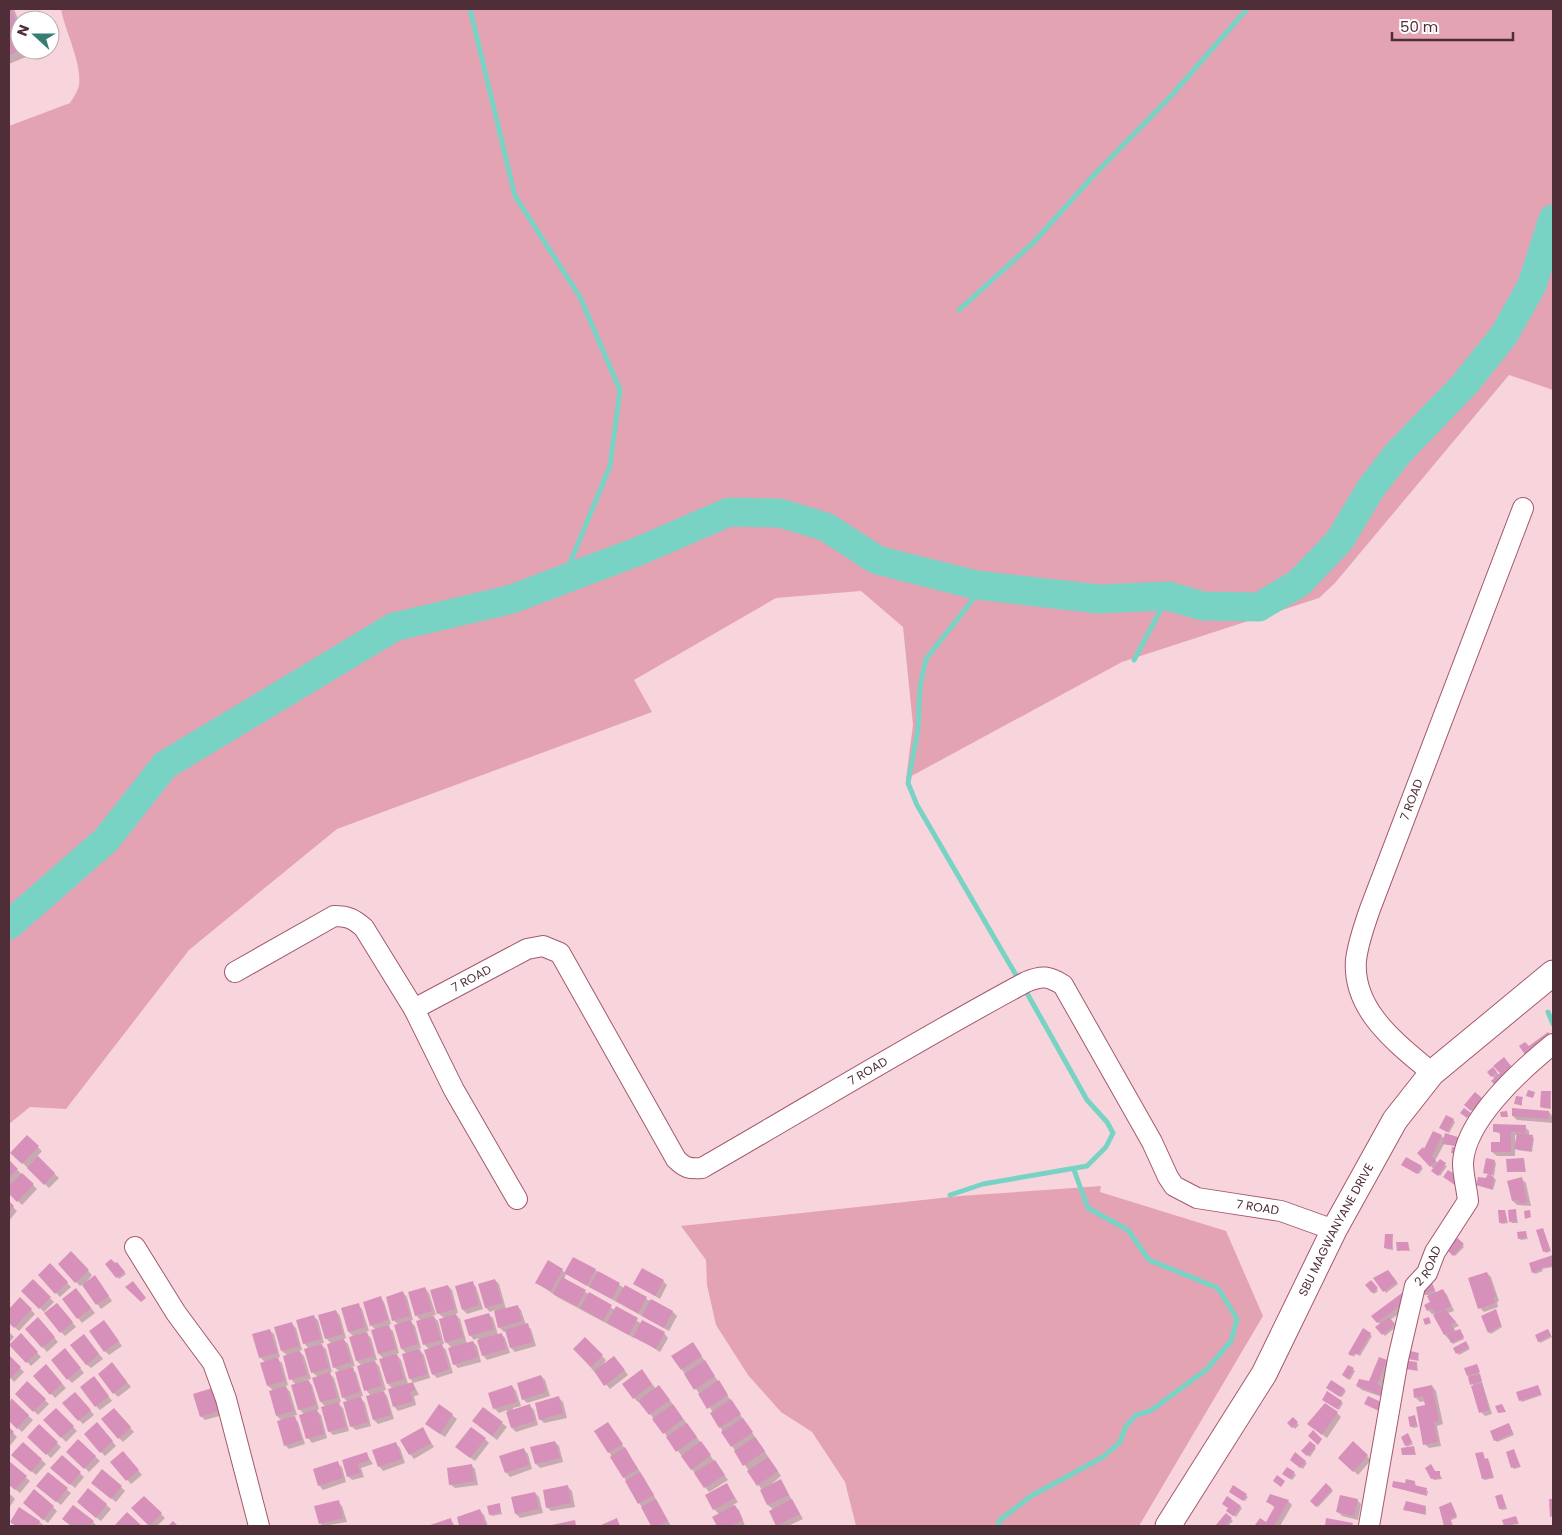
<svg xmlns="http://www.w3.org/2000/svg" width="1562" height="1535" viewBox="0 0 1562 1535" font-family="Poppins,sans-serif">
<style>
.green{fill:#e4a3b3}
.shadow{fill:#0003;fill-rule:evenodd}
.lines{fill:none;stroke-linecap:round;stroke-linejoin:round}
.stream{stroke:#79d3c5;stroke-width:5}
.river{stroke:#79d3c5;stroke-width:29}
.building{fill:#d690ba}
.minor-casing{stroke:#a4596d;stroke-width:22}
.major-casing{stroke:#a4596d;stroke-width:27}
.minor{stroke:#fff;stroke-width:20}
.major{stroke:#fff;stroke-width:25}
.labels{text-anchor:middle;stroke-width:4.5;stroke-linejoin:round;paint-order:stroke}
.street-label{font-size:12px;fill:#502e37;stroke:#fff}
</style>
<rect width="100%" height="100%" fill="#f8d5dd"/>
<g class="green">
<path d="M 61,9 L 1553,9 L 1553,390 L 1509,375 L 1335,583 L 1319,598 L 1122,662 L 906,779 L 913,725 L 903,627 L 861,591 L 776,598 L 634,680 L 652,712 L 337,829 L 189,950 L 66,1109 L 30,1107 L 9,1124 L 9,126 L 70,103 C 73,98 78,91 79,85 C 82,63 65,31 61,9 Z"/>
<path d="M 1101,1186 L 1100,1192 L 1226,1231 L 1263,1316 L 1139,1526 L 856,1526 L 845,1482 L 812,1432 L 781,1412 L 748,1375 L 716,1325 L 707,1285 L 706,1260 L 681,1226 L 960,1196 Z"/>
</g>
<g class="shadow">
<path d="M 9,9 L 14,9 L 20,24 L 20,50 L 31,50 L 33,54 L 9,64 Z"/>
<path d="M 1495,1070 L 1499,1075 L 1518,1075 L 1495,1079 L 1492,1076 Z"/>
<path d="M 1550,1093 L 1551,1109 L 1543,1108 L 1541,1107 Z"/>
<path d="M 1475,1094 L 1483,1100 L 1473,1111 L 1466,1105 Z"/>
<path d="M 1522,1098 L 1522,1106 L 1515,1103 Z"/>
<path d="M 1549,1112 L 1553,1117 L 1553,1123 L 1517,1120 L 1513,1116 Z"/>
<path d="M 1453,1120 L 1455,1122 L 1449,1133 L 1443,1129 Z"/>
<path d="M 1525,1127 L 1529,1131 L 1529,1136 L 1534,1138 L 1532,1152 L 1517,1150 L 1515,1147 L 1515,1156 L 1497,1156 L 1492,1152 L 1502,1143 L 1502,1135 L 1494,1131 ZM 1515,1135 L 1518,1135 L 1516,1145 L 1515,1145 Z"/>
<path d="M 1441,1136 L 1459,1147 L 1444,1144 L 1435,1161 L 1447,1166 L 1440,1176 L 1419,1153 Z"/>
<path d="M 27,1137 L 42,1151 L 37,1157 L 59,1178 L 49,1188 L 12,1153 Z"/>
<path d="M 1524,1160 L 1526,1172 L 1508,1172 Z"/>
<path d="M 9,1162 L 37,1189 L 22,1205 L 9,1192 Z"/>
<path d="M 1495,1162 L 1496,1163 L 1494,1176 L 1491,1175 L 1496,1180 L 1493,1190 L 1479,1186 L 1477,1184 L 1487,1180 L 1488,1174 L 1484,1172 Z"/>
<path d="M 1405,1166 L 1421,1167 L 1423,1168 L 1419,1174 Z"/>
<path d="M 1522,1179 L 1526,1183 L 1531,1206 L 1517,1205 L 1513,1201 Z"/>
<path d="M 9,1203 L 17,1211 L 9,1221 Z"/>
<path d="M 1515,1210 L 1518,1223 L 1512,1223 L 1511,1222 Z"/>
<path d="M 1505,1211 L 1508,1223 L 1502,1224 L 1500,1222 Z"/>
<path d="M 1543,1229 L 1551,1251 L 1546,1253 L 1544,1251 Z"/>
<path d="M 1525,1232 L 1528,1239 L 1521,1240 L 1519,1238 Z"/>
<path d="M 1392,1235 L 1393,1250 L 1387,1249 L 1385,1248 Z"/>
<path d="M 1452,1235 L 1464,1247 L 1455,1256 L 1445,1246 Z"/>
<path d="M 1408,1243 L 1410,1251 L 1398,1250 Z"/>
<path d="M 71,1253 L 92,1275 L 85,1284 L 99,1281 L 112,1301 L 101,1309 L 83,1284 L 80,1286 L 59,1264 Z"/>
<path d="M 1553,1257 L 1553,1267 L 1542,1269 L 1543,1271 L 1535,1274 L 1533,1272 L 1531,1264 Z"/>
<path d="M 107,1264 L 117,1264 L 126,1274 L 119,1279 Z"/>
<path d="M 50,1265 L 71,1287 L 60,1297 L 40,1275 Z"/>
<path d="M 562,1270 L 565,1273 L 595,1270 L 624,1288 L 673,1312 L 677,1316 L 669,1331 L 566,1274 L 564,1279 L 615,1310 L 616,1308 L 642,1324 L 664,1333 L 668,1338 L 660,1352 L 635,1336 L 634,1338 L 559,1298 L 537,1283 Z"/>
<path d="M 1390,1273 L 1398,1284 L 1386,1293 L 1375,1279 Z"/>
<path d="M 1487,1273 L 1491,1277 L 1499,1301 L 1497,1302 L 1498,1307 L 1484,1312 L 1480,1308 Z"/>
<path d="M 495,1280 L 499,1284 L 506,1309 L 517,1306 L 521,1310 L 526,1325 L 531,1329 L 536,1346 L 515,1352 L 511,1348 L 506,1331 L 504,1332 L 500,1328 L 495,1310 L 490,1312 L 486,1308 Z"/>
<path d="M 33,1281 L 54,1302 L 44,1312 L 23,1291 Z"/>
<path d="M 663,1281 L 667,1285 L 660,1299 L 635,1284 Z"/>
<path d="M 1371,1282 L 1378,1291 L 1374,1294 L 1366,1285 Z"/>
<path d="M 472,1283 L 476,1287 L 483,1309 L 467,1314 L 463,1310 Z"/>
<path d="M 448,1286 L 452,1290 L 458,1313 L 455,1314 L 460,1319 L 467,1344 L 473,1342 L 477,1346 L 481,1362 L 458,1368 L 454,1364 L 452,1348 L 446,1342 L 444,1318 L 438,1313 Z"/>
<path d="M 1433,1286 L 1436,1293 L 1443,1290 L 1447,1295 L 1454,1311 L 1448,1313 L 1459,1326 L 1454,1328 L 1456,1332 L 1460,1330 L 1464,1339 L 1453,1344 L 1445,1335 L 1435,1316 L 1437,1314 L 1432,1314 L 1428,1310 L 1432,1303 L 1428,1295 L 1423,1295 Z"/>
<path d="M 425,1288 L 429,1293 L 436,1315 L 432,1316 L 438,1321 L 444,1344 L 441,1345 L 446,1350 L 453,1373 L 437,1378 L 433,1374 L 429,1349 L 424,1344 L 421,1321 L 416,1315 Z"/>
<path d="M 403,1293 L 407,1297 L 413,1320 L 410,1321 L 415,1326 L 421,1348 L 418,1349 L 424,1355 L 430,1378 L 413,1383 L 419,1395 L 414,1396 L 416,1405 L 398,1411 L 394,1406 L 393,1389 L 388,1384 L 384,1359 L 379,1354 L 376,1330 L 371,1325 L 380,1298 L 384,1302 L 391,1324 L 387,1326 L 393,1331 L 399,1353 L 396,1354 L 401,1360 L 408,1384 L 414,1383 L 410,1379 L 407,1354 L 402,1349 L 399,1325 L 393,1320 Z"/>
<path d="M 80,1294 L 95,1313 L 82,1323 L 63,1299 Z"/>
<path d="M 1402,1295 L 1410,1306 L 1390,1320 L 1396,1327 L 1385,1336 L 1377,1327 L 1380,1324 L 1373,1316 Z"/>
<path d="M 20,1299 L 35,1314 L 19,1331 L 9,1322 L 9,1311 Z"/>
<path d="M 358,1305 L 362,1309 L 369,1331 L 365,1332 L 371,1338 L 377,1360 L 374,1361 L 379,1366 L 386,1390 L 382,1391 L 387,1396 L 394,1419 L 378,1424 L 374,1420 L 371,1396 L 366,1390 L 362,1366 L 357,1361 L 354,1337 L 349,1332 L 342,1309 Z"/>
<path d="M 61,1308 L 76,1327 L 65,1336 L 61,1332 Z"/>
<path d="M 1496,1310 L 1502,1327 L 1491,1334 L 1489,1332 Z"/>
<path d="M 336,1311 L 340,1316 L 346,1338 L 343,1339 L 348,1344 L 355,1366 L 351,1367 L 356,1373 L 363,1396 L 360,1397 L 365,1403 L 371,1426 L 356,1430 L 351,1426 L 348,1402 L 343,1397 L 340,1372 L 334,1367 L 332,1344 L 326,1338 Z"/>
<path d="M 488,1314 L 493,1318 L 498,1335 L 501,1334 L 505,1338 L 510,1353 L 487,1360 L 483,1355 L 478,1338 L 474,1340 L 470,1335 Z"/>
<path d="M 313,1316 L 318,1320 L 324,1343 L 320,1344 L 326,1349 L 332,1372 L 329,1373 L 334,1378 L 341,1402 L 337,1403 L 343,1408 L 349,1431 L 333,1435 L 329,1431 L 326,1407 L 321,1402 L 314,1378 L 318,1377 L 312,1372 L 309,1349 L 304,1343 Z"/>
<path d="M 42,1323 L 58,1342 L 47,1352 L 27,1329 Z"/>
<path d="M 292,1324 L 296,1328 L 302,1350 L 299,1351 L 304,1356 L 311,1379 L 307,1380 L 312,1385 L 319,1409 L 316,1410 L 321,1415 L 327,1438 L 312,1443 L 308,1438 L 304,1414 L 299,1409 L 296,1385 L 291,1379 L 288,1356 L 282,1351 L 276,1328 Z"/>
<path d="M 108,1326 L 122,1346 L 109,1355 L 105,1351 Z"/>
<path d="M 269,1330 L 274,1334 L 280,1357 L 276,1358 L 282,1363 L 288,1385 L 285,1386 L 290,1392 L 297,1415 L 293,1416 L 298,1422 L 305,1444 L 289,1449 L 285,1445 L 282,1421 L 277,1416 L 274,1391 L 268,1386 L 265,1362 L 260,1357 Z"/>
<path d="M 1548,1331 L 1552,1337 L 1540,1343 L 1539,1341 Z"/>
<path d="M 9,1332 L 14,1337 L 9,1343 Z"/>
<path d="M 1370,1334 L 1372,1336 L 1360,1356 L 1356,1353 L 1354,1357 L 1352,1355 Z"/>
<path d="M 21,1335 L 41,1357 L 31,1366 L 10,1344 Z"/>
<path d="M 585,1339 L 606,1360 L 602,1367 L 618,1362 L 628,1375 L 610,1389 L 574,1349 Z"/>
<path d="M 88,1340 L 103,1359 L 91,1368 L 86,1364 Z"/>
<path d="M 1467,1345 L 1470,1349 L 1459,1355 L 1455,1349 Z"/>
<path d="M 696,1348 L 781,1476 L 768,1487 L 781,1481 L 803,1519 L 788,1526 L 777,1525 L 770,1511 L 774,1510 L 768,1505 L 762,1490 L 732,1446 L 711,1413 L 713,1412 L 682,1370 Z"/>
<path d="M 69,1354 L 84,1373 L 72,1383 L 68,1379 Z"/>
<path d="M 1418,1354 L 1419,1361 L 1407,1359 Z"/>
<path d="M 9,1357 L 24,1372 L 14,1382 L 9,1376 Z"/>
<path d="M 1386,1362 L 1390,1366 L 1381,1388 L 1385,1398 L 1362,1390 L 1357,1386 L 1370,1382 Z"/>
<path d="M 1417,1363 L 1418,1371 L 1405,1369 Z"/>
<path d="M 1348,1366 L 1355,1371 L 1350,1380 L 1345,1377 Z"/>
<path d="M 1477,1366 L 1492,1414 L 1485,1416 L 1481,1412 L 1474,1387 L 1468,1376 Z"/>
<path d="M 116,1368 L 131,1387 L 118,1397 L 114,1393 Z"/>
<path d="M 50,1370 L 66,1388 L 55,1398 L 35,1376 Z"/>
<path d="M 645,1375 L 656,1389 L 663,1391 L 728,1480 L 709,1492 L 654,1419 L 640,1401 L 638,1402 L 634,1398 Z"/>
<path d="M 541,1376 L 545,1380 L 550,1396 L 527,1403 L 523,1399 Z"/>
<path d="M 98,1382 L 112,1401 L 100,1410 L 96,1406 Z"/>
<path d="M 27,1383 L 49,1404 L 38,1415 L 17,1394 Z"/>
<path d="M 512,1386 L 516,1391 L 521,1406 L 513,1408 L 513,1411 L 530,1406 L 534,1410 L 538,1425 L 516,1432 L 512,1428 L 507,1410 L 499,1413 L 495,1409 L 490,1394 Z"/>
<path d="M 1432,1386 L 1436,1391 L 1443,1424 L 1437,1426 L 1441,1446 L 1429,1448 L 1425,1444 L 1426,1401 L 1420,1402 L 1416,1398 Z"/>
<path d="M 1538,1386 L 1542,1395 L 1522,1402 L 1520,1400 Z"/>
<path d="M 212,1389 L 223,1415 L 205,1420 L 201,1416 Z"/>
<path d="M 1330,1390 L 1344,1390 L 1346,1391 L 1342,1397 Z"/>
<path d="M 1328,1393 L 1343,1403 L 1339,1410 L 1325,1401 Z"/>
<path d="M 79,1397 L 94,1415 L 83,1424 L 79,1420 Z"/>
<path d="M 559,1398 L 563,1402 L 567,1418 L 544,1423 L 540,1419 Z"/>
<path d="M 11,1400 L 33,1420 L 22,1432 L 9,1420 L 9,1402 Z"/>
<path d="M 439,1405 L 457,1419 L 445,1437 L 431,1428 Z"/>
<path d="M 483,1408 L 507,1427 L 497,1440 L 478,1425 Z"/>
<path d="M 56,1410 L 77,1431 L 66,1442 L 45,1420 Z"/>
<path d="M 1337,1413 L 1341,1417 L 1327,1438 L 1308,1424 Z"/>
<path d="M 118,1414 L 134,1432 L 123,1442 L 119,1438 Z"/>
<path d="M 1415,1417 L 1418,1427 L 1413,1428 L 1411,1426 Z"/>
<path d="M 1293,1419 L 1299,1425 L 1295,1429 L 1289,1423 Z"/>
<path d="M 608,1423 L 644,1478 L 671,1526 L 653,1526 L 609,1452 Z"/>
<path d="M 39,1426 L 61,1447 L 51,1458 L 29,1437 Z"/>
<path d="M 1510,1427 L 1514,1435 L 1497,1442 L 1495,1440 Z"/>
<path d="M 101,1428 L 116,1446 L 105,1456 L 101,1452 Z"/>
<path d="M 9,1429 L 17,1437 L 9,1447 Z"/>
<path d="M 422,1429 L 434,1447 L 414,1459 L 410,1454 Z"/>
<path d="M 1408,1435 L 1413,1444 L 1407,1447 L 1406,1445 Z"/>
<path d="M 485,1439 L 489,1443 L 475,1461 L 461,1451 Z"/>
<path d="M 78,1440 L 100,1461 L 89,1472 L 68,1451 Z"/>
<path d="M 555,1442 L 559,1446 L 563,1462 L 540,1468 L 536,1464 Z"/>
<path d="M 23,1443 L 46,1464 L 36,1475 L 17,1459 Z"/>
<path d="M 1310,1443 L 1316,1448 L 1310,1457 L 1303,1451 Z"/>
<path d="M 1353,1443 L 1371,1460 L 1358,1475 L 1344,1462 Z"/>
<path d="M 396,1444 L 400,1448 L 405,1463 L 383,1471 L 379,1466 Z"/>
<path d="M 1414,1447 L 1416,1455 L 1403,1455 Z"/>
<path d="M 524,1450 L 528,1454 L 532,1469 L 510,1477 L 506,1472 Z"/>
<path d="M 1513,1450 L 1521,1467 L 1514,1469 L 1513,1468 Z"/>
<path d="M 366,1453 L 373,1464 L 361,1468 L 364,1477 L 352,1480 L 348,1476 Z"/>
<path d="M 1482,1453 L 1485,1460 L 1489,1461 L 1494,1478 L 1485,1480 L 1483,1479 Z"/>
<path d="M 62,1457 L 84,1477 L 75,1488 L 56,1472 Z"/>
<path d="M 127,1457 L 142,1475 L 131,1484 L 112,1462 Z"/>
<path d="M 1293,1462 L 1305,1462 L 1307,1463 L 1303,1469 Z"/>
<path d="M 9,1463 L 30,1481 L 20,1493 L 9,1484 Z"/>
<path d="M 337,1463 L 342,1467 L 346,1482 L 323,1490 L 319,1485 Z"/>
<path d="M 471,1465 L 475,1469 L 478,1485 L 455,1488 L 450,1484 Z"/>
<path d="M 1439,1472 L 1442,1479 L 1434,1480 L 1432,1478 Z"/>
<path d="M 1294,1473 L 1296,1475 L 1292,1480 L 1285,1475 Z"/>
<path d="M 48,1474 L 71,1493 L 61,1505 L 42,1490 Z"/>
<path d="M 1415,1482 L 1416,1487 L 1428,1491 L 1427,1496 L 1393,1487 Z"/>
<path d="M 726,1484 L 738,1502 L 733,1505 L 739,1510 L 745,1526 L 719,1526 L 714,1517 L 719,1514 L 714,1509 Z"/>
<path d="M 1326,1485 L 1333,1491 L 1318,1507 L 1312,1501 Z"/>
<path d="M 97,1487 L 121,1487 L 125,1491 L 116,1502 Z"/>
<path d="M 568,1487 L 572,1491 L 575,1507 L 551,1511 L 547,1507 Z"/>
<path d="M 1233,1487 L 1248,1497 L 1245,1501 L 1232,1493 Z"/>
<path d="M 88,1489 L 111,1509 L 101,1521 L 82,1506 Z"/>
<path d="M 9,1493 L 15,1499 L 9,1508 Z"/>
<path d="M 535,1493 L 539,1497 L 543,1513 L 520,1518 L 516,1514 L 512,1498 Z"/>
<path d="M 1502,1495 L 1507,1509 L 1502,1510 L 1500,1509 Z"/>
<path d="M 144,1497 L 165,1518 L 157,1526 L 151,1526 L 133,1508 Z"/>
<path d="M 1357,1500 L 1361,1504 L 1358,1520 L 1342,1516 L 1338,1512 Z"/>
<path d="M 1288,1501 L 1292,1505 L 1280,1526 L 1257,1525 L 1266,1523 L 1275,1508 L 1268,1502 Z"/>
<path d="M 338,1502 L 342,1506 L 347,1522 L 323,1526 L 320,1523 Z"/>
<path d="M 1451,1504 L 1457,1518 L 1451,1520 L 1453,1526 L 1446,1526 L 1441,1508 Z"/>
<path d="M 499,1505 L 502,1514 L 492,1516 L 490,1514 Z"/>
<path d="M 74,1506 L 93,1522 L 97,1526 L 72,1526 L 68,1523 Z"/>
<path d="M 29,1507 L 53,1507 L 57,1511 L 48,1523 Z"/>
<path d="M 1240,1507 L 1242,1508 L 1236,1517 L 1230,1513 Z"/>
<path d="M 1426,1508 L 1426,1515 L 1405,1510 Z"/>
<path d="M 20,1509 L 40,1522 L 44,1526 L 16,1526 L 11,1522 Z"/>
<path d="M 480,1511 L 484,1515 L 488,1526 L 461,1526 L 458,1518 Z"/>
<path d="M 1226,1515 L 1233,1521 L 1228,1526 L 1217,1526 Z"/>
<path d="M 1516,1517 L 1519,1524 L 1505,1526 Z"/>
<path d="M 450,1519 L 455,1526 L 430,1526 Z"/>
</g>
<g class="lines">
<g class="stream">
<path d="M 470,9 L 515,196 L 580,297 L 620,390 L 610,466 L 563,580"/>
<path d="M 959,310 L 1033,243 L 1095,174 L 1171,96 L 1247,9"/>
<path d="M 976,585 L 974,598 L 926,659 L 920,687 L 918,730 L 908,783 L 917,805 L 1016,975"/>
<path d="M 1134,660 L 1168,596"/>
<path d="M 1548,1012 L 1553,1024"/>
<path d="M 950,1195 L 983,1184 L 1087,1166 L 1106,1147 L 1113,1133 L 1107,1122 L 1087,1100 L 1028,995"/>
<path d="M 998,1526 L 1000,1520 L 1031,1496 L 1103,1457 L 1120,1442 L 1126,1426 L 1136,1415 L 1150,1411 L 1206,1370 L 1231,1341 L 1237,1319 L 1218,1288 L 1149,1260 L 1128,1230 L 1088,1208 L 1074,1170"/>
</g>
<path class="river" d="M 9,925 L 106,840 L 165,765 L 394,627 L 512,599 L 639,551 L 729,512 L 780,513 L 826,527 L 877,560 L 976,585 L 1099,599 L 1168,596 L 1203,606 L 1259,607 L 1299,583 L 1340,540 L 1371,488 L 1399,452 L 1464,385 L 1504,335 L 1532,285 L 1553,219"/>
</g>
<g class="building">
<path d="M 9,9 L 11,9 L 20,31 L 20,50 L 9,55 Z"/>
<path d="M 1548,1032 L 1553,1040 L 1528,1059 L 1519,1046 L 1525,1042 L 1529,1046 Z"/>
<path d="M 1504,1057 L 1515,1071 L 1497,1087 L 1491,1081 L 1500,1073 L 1493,1066 Z"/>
<path d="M 1493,1067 L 1497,1072 L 1491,1077 L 1487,1072 Z"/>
<path d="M 1528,1090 L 1535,1092 L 1533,1098 L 1526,1096 Z"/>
<path d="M 1541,1091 L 1551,1091 L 1550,1108 L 1540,1107 Z"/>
<path d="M 1475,1092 L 1482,1098 L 1471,1111 L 1464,1105 Z"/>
<path d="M 1516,1096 L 1523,1097 L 1521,1105 L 1514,1104 Z"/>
<path d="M 1464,1108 L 1471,1113 L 1467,1118 L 1460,1113 Z"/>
<path d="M 1512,1108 L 1549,1111 L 1549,1119 L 1512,1116 Z"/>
<path d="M 1507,1111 L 1508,1117 L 1501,1117 L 1500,1112 Z"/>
<path d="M 1446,1115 L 1454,1119 L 1447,1132 L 1439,1128 Z"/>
<path d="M 1493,1124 L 1526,1125 L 1525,1133 L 1511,1131 L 1511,1152 L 1491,1152 L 1491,1142 L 1500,1142 L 1500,1132 L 1493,1132 Z"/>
<path d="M 1433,1131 L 1442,1135 L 1432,1156 L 1436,1161 L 1430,1167 L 1417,1153 L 1423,1147 L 1424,1149 Z"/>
<path d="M 1445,1133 L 1461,1138 L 1458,1146 L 1442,1144 Z"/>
<path d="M 1517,1133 L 1533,1135 L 1531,1151 L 1514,1149 Z"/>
<path d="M 27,1135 L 39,1146 L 22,1164 L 10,1153 Z"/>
<path d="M 1452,1147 L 1460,1148 L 1458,1154 L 1451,1153 Z"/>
<path d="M 38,1156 L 55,1173 L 44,1185 L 27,1168 Z"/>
<path d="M 1406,1157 L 1422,1166 L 1417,1174 L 1401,1165 Z"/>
<path d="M 1486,1158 L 1495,1160 L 1492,1175 L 1483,1173 Z"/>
<path d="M 1524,1158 L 1525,1171 L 1507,1172 L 1506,1159 Z"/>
<path d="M 1440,1159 L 1446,1163 L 1438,1176 L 1431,1171 Z"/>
<path d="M 9,1160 L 18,1169 L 9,1178 Z"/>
<path d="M 1448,1170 L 1460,1177 L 1455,1185 L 1443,1177 Z"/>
<path d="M 22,1173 L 34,1184 L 17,1202 L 9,1194 L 9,1186 Z"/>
<path d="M 1487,1175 L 1494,1177 L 1492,1189 L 1476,1185 L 1478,1177 L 1486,1178 Z"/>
<path d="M 1522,1177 L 1527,1202 L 1519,1204 L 1519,1200 L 1512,1201 L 1507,1181 Z"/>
<path d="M 9,1201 L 14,1206 L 9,1212 Z"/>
<path d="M 1516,1209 L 1517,1221 L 1509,1222 L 1508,1210 Z"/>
<path d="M 1498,1210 L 1505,1210 L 1507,1222 L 1499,1223 Z"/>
<path d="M 1530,1210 L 1531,1217 L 1525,1219 L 1524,1211 Z"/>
<path d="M 1543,1228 L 1550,1250 L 1543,1252 L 1536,1230 Z"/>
<path d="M 1526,1231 L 1527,1237 L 1518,1239 L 1517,1232 Z"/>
<path d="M 1452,1233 L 1464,1244 L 1453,1256 L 1443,1246 Z"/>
<path d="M 1385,1234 L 1393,1234 L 1392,1249 L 1384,1248 Z"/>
<path d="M 1396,1242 L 1408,1242 L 1409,1250 L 1397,1251 Z"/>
<path d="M 71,1251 L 89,1270 L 75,1283 L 58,1264 Z"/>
<path d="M 1553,1255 L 1553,1266 L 1542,1267 L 1542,1269 L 1532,1273 L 1529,1263 Z"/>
<path d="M 573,1257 L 596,1269 L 587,1286 L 564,1273 Z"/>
<path d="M 111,1259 L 115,1263 L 117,1262 L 125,1272 L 116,1278 L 105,1264 Z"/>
<path d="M 548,1260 L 563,1269 L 551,1291 L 535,1283 Z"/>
<path d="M 50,1263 L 68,1282 L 55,1294 L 38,1275 Z"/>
<path d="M 642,1268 L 664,1280 L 655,1296 L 633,1284 Z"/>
<path d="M 1388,1270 L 1397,1282 L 1383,1292 L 1373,1278 Z"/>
<path d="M 598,1271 L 620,1283 L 612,1299 L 589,1287 Z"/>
<path d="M 1487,1272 L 1496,1297 L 1493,1297 L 1495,1303 L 1478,1309 L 1468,1278 Z"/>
<path d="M 95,1275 L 109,1296 L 96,1305 L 82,1285 Z"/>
<path d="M 562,1277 L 586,1290 L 577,1306 L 553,1294 Z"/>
<path d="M 33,1279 L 51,1297 L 39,1309 L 21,1291 Z"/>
<path d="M 495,1279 L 502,1303 L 485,1308 L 478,1284 Z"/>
<path d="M 1371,1280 L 1378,1288 L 1372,1293 L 1365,1285 Z"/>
<path d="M 133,1281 L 146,1298 L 141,1302 L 125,1287 Z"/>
<path d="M 473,1281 L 479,1305 L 462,1310 L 455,1286 Z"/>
<path d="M 1432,1283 L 1435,1290 L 1422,1295 L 1419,1288 Z"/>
<path d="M 448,1285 L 455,1309 L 437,1314 L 430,1290 Z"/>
<path d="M 625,1285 L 647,1297 L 638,1313 L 616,1301 Z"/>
<path d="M 425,1287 L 432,1311 L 415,1316 L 408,1292 Z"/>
<path d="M 76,1288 L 91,1308 L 77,1319 L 62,1299 Z"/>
<path d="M 1443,1289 L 1451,1306 L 1435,1313 L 1432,1308 L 1427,1311 L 1424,1305 L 1430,1302 L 1427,1296 Z"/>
<path d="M 403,1291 L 410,1316 L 392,1321 L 386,1297 Z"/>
<path d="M 589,1292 L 612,1305 L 603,1321 L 580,1308 Z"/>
<path d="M 1402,1293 L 1406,1301 L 1377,1323 L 1371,1316 Z"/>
<path d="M 381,1296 L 388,1320 L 370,1326 L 363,1302 Z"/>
<path d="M 20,1297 L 32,1309 L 14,1328 L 9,1323 L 9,1309 Z"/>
<path d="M 651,1299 L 673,1311 L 664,1328 L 642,1316 Z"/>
<path d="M 57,1303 L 73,1322 L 60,1333 L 44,1313 Z"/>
<path d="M 359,1303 L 365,1327 L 348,1332 L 341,1308 Z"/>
<path d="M 518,1305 L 522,1321 L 498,1328 L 494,1311 Z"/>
<path d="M 616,1306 L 638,1318 L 629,1335 L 607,1323 Z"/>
<path d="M 1445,1309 L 1456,1322 L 1451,1324 L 1454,1330 L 1444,1335 L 1433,1315 Z"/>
<path d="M 1496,1309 L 1501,1325 L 1488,1333 L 1481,1316 Z"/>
<path d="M 336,1310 L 343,1334 L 325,1339 L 318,1315 Z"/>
<path d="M 489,1313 L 494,1329 L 469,1336 L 464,1320 Z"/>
<path d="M 456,1314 L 463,1337 L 445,1343 L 439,1319 Z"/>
<path d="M 314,1315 L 321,1339 L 303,1344 L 296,1320 Z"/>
<path d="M 434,1316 L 441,1340 L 423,1345 L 416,1321 Z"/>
<path d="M 38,1317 L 55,1337 L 42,1348 L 25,1329 Z"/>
<path d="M 1389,1317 L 1395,1324 L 1382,1335 L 1375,1327 Z"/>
<path d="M 1429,1317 L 1431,1323 L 1425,1325 L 1423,1319 Z"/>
<path d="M 104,1320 L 119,1341 L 104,1352 L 89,1331 Z"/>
<path d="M 411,1320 L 418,1344 L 401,1349 L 394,1325 Z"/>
<path d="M 642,1320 L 665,1332 L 656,1349 L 633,1337 Z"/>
<path d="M 292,1322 L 299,1346 L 281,1351 L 274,1327 Z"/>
<path d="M 528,1323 L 533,1342 L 510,1348 L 505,1330 Z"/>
<path d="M 389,1325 L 396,1349 L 378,1354 L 371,1330 Z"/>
<path d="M 1363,1328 L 1371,1333 L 1358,1355 L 1354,1353 L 1352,1356 L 1348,1354 Z"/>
<path d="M 270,1329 L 277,1353 L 259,1358 L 252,1334 Z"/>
<path d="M 1460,1329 L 1464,1337 L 1451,1343 L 1447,1334 Z"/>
<path d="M 1548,1329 L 1551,1335 L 1538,1342 L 1535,1335 Z"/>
<path d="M 367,1332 L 374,1356 L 356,1361 L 349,1337 Z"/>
<path d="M 21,1333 L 38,1352 L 26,1363 L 9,1345 Z"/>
<path d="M 502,1333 L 506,1349 L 482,1356 L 477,1340 Z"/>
<path d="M 84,1334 L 99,1354 L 86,1365 L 70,1345 Z"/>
<path d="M 585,1337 L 603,1355 L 591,1367 L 573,1349 Z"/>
<path d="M 344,1339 L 351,1362 L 333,1368 L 327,1344 Z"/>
<path d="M 473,1341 L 478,1357 L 453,1365 L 448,1348 Z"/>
<path d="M 1466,1341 L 1469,1347 L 1456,1354 L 1453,1348 Z"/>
<path d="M 693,1342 L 702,1356 L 681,1370 L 671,1356 Z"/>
<path d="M 322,1344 L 329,1368 L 311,1373 L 304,1349 Z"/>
<path d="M 442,1344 L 449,1369 L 432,1375 L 424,1350 Z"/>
<path d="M 65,1348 L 81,1368 L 67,1380 L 51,1360 Z"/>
<path d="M 420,1349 L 427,1374 L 409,1379 L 402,1354 Z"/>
<path d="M 1406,1350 L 1419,1353 L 1417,1360 L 1404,1358 Z"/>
<path d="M 300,1351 L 307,1375 L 289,1380 L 283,1356 Z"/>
<path d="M 397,1354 L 404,1379 L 387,1384 L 379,1359 Z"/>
<path d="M 9,1355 L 21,1367 L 9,1380 Z"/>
<path d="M 614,1356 L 625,1370 L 604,1386 L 594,1371 Z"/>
<path d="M 278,1357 L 285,1381 L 267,1386 L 260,1363 Z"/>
<path d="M 1379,1357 L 1387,1360 L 1377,1384 L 1384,1388 L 1381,1395 L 1356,1386 L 1359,1379 L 1369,1381 Z"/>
<path d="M 705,1360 L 715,1376 L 694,1390 L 684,1374 Z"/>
<path d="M 1403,1360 L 1417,1362 L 1416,1370 L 1402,1368 Z"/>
<path d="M 375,1361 L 382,1386 L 364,1391 L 357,1366 Z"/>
<path d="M 112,1362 L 127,1382 L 113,1394 L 98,1374 Z"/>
<path d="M 46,1364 L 62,1383 L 50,1395 L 33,1376 Z"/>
<path d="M 1477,1364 L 1480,1372 L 1467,1376 L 1464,1368 Z"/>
<path d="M 1348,1365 L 1354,1368 L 1348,1379 L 1342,1375 Z"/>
<path d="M 353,1367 L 360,1392 L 342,1398 L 335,1372 Z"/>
<path d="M 642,1369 L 652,1384 L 633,1399 L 622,1384 Z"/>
<path d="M 330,1372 L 337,1398 L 320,1402 L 312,1378 Z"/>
<path d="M 1480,1374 L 1482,1381 L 1470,1385 L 1468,1377 Z"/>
<path d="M 541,1375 L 546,1392 L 522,1400 L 517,1383 Z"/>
<path d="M 94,1376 L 109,1396 L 95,1407 L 80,1387 Z"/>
<path d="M 309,1380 L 316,1405 L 298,1410 L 291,1385 Z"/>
<path d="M 719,1380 L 728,1395 L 707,1409 L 698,1394 Z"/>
<path d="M 1331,1380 L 1345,1389 L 1340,1397 L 1326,1388 Z"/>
<path d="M 27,1381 L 46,1399 L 33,1412 L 15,1394 Z"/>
<path d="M 413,1382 L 415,1390 L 410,1392 L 413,1401 L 393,1407 L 388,1389 Z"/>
<path d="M 1482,1383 L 1489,1410 L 1479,1413 L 1471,1386 Z"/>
<path d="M 512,1385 L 517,1402 L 493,1409 L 488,1393 Z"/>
<path d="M 659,1385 L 670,1400 L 649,1415 L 638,1401 Z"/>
<path d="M 1432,1385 L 1439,1421 L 1434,1422 L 1438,1442 L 1423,1445 L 1416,1407 L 1425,1405 L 1423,1396 L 1414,1398 L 1413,1389 Z"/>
<path d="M 1538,1385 L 1541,1394 L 1519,1401 L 1516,1392 Z"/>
<path d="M 286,1386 L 293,1411 L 276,1416 L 269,1391 Z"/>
<path d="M 212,1388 L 219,1411 L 200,1417 L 193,1394 Z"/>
<path d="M 384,1391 L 391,1415 L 373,1420 L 366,1396 Z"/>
<path d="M 1327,1391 L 1342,1401 L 1337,1409 L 1322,1400 Z"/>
<path d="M 75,1392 L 91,1410 L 78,1421 L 62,1403 Z"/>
<path d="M 559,1396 L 563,1413 L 539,1420 L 535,1403 Z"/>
<path d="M 1368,1396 L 1383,1403 L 1379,1411 L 1364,1404 Z"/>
<path d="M 361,1397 L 368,1422 L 350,1427 L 343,1402 Z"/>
<path d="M 11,1398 L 29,1415 L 17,1429 L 9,1421 Z"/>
<path d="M 731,1399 L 741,1414 L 719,1428 L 710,1413 Z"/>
<path d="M 339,1402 L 346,1427 L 328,1432 L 321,1407 Z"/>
<path d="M 1325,1403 L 1338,1412 L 1322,1435 L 1307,1424 Z"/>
<path d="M 439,1404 L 453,1414 L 440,1434 L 425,1424 Z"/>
<path d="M 530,1404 L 535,1421 L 511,1428 L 506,1412 Z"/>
<path d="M 673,1404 L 683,1419 L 663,1434 L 652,1419 Z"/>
<path d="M 1502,1404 L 1506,1412 L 1498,1413 L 1495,1406 Z"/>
<path d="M 483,1407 L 503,1422 L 492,1436 L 472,1421 Z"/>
<path d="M 56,1408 L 74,1426 L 61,1438 L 43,1420 Z"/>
<path d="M 114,1408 L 131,1427 L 118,1439 L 101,1419 Z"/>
<path d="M 317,1409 L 324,1434 L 306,1439 L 299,1415 Z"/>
<path d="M 1415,1415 L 1417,1425 L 1410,1427 L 1408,1417 Z"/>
<path d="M 295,1416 L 302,1440 L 284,1446 L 277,1421 Z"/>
<path d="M 1293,1417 L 1298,1422 L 1292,1428 L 1287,1423 Z"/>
<path d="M 743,1418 L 753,1432 L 731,1447 L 721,1432 Z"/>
<path d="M 97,1422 L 113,1441 L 100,1453 L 84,1434 Z"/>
<path d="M 608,1422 L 623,1444 L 608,1453 L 594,1431 Z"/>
<path d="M 687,1423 L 697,1437 L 676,1452 L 666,1437 Z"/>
<path d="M 1509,1423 L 1513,1433 L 1494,1441 L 1490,1431 Z"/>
<path d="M 39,1424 L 58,1442 L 46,1455 L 27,1437 Z"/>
<path d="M 9,1427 L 14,1432 L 9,1438 Z"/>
<path d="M 423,1427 L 431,1443 L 409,1455 L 400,1440 Z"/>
<path d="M 471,1427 L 486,1438 L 470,1458 L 455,1447 Z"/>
<path d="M 1313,1430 L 1322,1439 L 1318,1445 L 1308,1436 Z"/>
<path d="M 1408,1433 L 1412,1442 L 1405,1446 L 1401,1437 Z"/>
<path d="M 755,1437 L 765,1451 L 743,1466 L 734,1451 Z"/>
<path d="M 78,1439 L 96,1456 L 84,1469 L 66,1452 Z"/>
<path d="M 555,1441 L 560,1458 L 535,1464 L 530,1447 Z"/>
<path d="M 701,1441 L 711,1455 L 691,1470 L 681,1456 Z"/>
<path d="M 1310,1441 L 1316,1446 L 1307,1456 L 1301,1451 Z"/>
<path d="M 1353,1441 L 1368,1455 L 1353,1472 L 1338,1458 Z"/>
<path d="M 23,1442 L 42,1459 L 31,1472 L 11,1455 Z"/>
<path d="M 396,1442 L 402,1459 L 378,1467 L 372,1450 Z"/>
<path d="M 1414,1446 L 1415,1454 L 1402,1455 L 1401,1448 Z"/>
<path d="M 625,1447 L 638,1469 L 623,1478 L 610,1457 Z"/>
<path d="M 524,1448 L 529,1465 L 505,1473 L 499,1456 Z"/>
<path d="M 1514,1449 L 1520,1466 L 1511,1468 L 1506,1452 Z"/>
<path d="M 123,1451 L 139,1470 L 126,1481 L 110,1462 Z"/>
<path d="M 367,1452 L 369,1460 L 358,1464 L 360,1473 L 347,1477 L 342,1460 Z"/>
<path d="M 1295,1452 L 1306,1461 L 1300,1468 L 1290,1460 Z"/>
<path d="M 1483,1452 L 1485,1459 L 1488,1458 L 1493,1477 L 1482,1479 L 1475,1453 Z"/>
<path d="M 62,1455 L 81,1472 L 70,1485 L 50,1468 Z"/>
<path d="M 768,1457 L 778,1471 L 757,1486 L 747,1471 Z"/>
<path d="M 715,1460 L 725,1475 L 704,1488 L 694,1473 Z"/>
<path d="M 9,1461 L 27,1476 L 15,1490 L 9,1485 Z"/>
<path d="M 338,1461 L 343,1478 L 318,1486 L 313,1469 Z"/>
<path d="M 472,1464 L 474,1481 L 449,1485 L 447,1468 Z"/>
<path d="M 1431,1464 L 1435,1471 L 1440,1471 L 1440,1478 L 1431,1479 L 1425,1468 Z"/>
<path d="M 1287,1467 L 1295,1472 L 1290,1479 L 1282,1474 Z"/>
<path d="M 102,1469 L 122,1486 L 111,1499 L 91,1483 Z"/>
<path d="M 48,1472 L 68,1488 L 56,1502 L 36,1486 Z"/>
<path d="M 640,1472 L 654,1495 L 638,1504 L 625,1481 Z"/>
<path d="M 1277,1475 L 1285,1481 L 1281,1487 L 1273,1481 Z"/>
<path d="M 781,1479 L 789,1495 L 767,1505 L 760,1490 Z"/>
<path d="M 1406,1479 L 1415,1481 L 1414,1485 L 1427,1488 L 1425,1495 L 1392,1487 L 1393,1481 L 1405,1483 Z"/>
<path d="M 727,1483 L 735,1498 L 713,1510 L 705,1495 Z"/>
<path d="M 1326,1483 L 1332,1489 L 1316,1507 L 1310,1501 Z"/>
<path d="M 568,1485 L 571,1503 L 546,1508 L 543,1490 Z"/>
<path d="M 1233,1485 L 1247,1494 L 1243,1501 L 1229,1492 Z"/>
<path d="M 88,1488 L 107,1504 L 96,1518 L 77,1502 Z"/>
<path d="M 34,1489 L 54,1506 L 43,1520 L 23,1503 Z"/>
<path d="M 535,1492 L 539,1509 L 515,1514 L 511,1497 Z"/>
<path d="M 1270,1494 L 1289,1500 L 1274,1526 L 1257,1526 L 1255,1525 L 1260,1518 L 1266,1522 L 1275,1506 L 1266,1502 Z"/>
<path d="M 1502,1494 L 1506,1507 L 1499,1509 L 1495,1496 Z"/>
<path d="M 1340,1495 L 1358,1499 L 1354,1516 L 1336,1512 Z"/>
<path d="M 144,1496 L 162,1513 L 149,1526 L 131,1508 Z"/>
<path d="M 1227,1496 L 1241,1506 L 1233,1516 L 1226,1511 L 1228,1508 L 1222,1504 Z"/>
<path d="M 656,1499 L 668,1521 L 659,1526 L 651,1526 L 641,1507 Z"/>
<path d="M 792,1499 L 800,1514 L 776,1526 L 769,1511 Z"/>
<path d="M 1549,1499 L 1553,1499 L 1553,1516 L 1550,1517 Z"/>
<path d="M 339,1500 L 343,1518 L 319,1524 L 314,1506 Z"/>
<path d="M 1406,1501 L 1426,1506 L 1424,1514 L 1403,1510 Z"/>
<path d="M 1451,1502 L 1457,1516 L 1450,1518 L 1452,1526 L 1444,1526 L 1439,1507 Z"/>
<path d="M 500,1503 L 501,1512 L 489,1515 L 487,1506 Z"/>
<path d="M 73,1505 L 94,1521 L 90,1526 L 71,1526 L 62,1519 Z"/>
<path d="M 735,1505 L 743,1520 L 731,1526 L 717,1526 L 712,1517 Z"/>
<path d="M 19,1507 L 40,1521 L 37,1526 L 16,1526 L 10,1522 Z"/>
<path d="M 480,1509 L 486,1526 L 459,1526 L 457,1517 Z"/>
<path d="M 127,1512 L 142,1526 L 117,1526 L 115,1525 Z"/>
<path d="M 1226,1513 L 1232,1518 L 1225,1526 L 1215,1526 Z"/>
<path d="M 1516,1516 L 1518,1523 L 1504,1526 L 1502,1520 Z"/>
<path d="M 451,1518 L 453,1526 L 427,1526 Z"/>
<path d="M 617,1518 L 620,1526 L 599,1526 Z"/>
<path d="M 1326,1518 L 1353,1523 L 1352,1526 L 1325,1526 Z"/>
<path d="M 575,1520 L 576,1526 L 552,1526 L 552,1525 Z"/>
<path d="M 173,1521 L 178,1526 L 168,1526 Z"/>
</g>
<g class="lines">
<defs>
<g id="minor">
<path d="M 235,972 L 334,916 C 348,916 354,919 364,928 L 414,1009 L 454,1090 L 517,1199"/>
<path id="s1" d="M 414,1009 L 527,949 L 543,946 L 560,953 L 676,1159 C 685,1168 689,1169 702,1168 C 810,1106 916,1041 1026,982 C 1042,975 1049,976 1063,985 L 1152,1142 L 1168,1177 L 1174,1186 L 1197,1198 L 1281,1211 L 1334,1230"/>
<path id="s2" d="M 1432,1073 C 1398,1044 1352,1011 1356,960 C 1358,943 1364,926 1370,909 L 1523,508"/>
<path d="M 135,1247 L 176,1313 L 213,1363 L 226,1399 L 259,1526"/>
<path id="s3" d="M 1369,1526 L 1398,1359 L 1415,1286 L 1427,1273 L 1435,1252 L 1468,1201 C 1467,1189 1463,1176 1463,1163 C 1465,1120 1521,1070 1553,1044"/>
</g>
<g id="major">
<path id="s4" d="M 1168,1526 L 1264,1374 L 1334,1230 L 1395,1120 L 1432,1073 L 1553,973"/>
</g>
</defs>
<use href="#minor" class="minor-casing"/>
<use href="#major" class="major-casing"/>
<use href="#minor" class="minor"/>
<use href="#major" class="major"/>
</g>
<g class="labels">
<g class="street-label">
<text dy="4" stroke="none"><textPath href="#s2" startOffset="312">7 ROAD</textPath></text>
<text dy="4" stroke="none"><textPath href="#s1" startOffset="65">7 ROAD</textPath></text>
<text dy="4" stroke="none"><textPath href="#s1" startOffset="620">7 ROAD</textPath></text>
<text dy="4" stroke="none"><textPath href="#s1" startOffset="1158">7 ROAD</textPath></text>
<text dy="4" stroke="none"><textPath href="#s4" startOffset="341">SBU MAGWANYANE DRIVE</textPath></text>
<text dy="4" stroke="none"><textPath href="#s3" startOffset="269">2 ROAD</textPath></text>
</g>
</g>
<rect width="1562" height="1535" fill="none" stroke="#502e37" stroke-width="20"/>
<g transform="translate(35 35) rotate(291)"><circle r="24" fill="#ffffff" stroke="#b9abaf"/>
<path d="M0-4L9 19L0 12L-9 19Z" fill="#377d74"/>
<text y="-8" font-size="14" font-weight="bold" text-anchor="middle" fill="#502e37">N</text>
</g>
<path d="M1392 32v8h121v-8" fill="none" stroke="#502e37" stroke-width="2.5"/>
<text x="1400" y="32" font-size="15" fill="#502e37" stroke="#ffffff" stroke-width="4" paint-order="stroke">50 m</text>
</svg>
